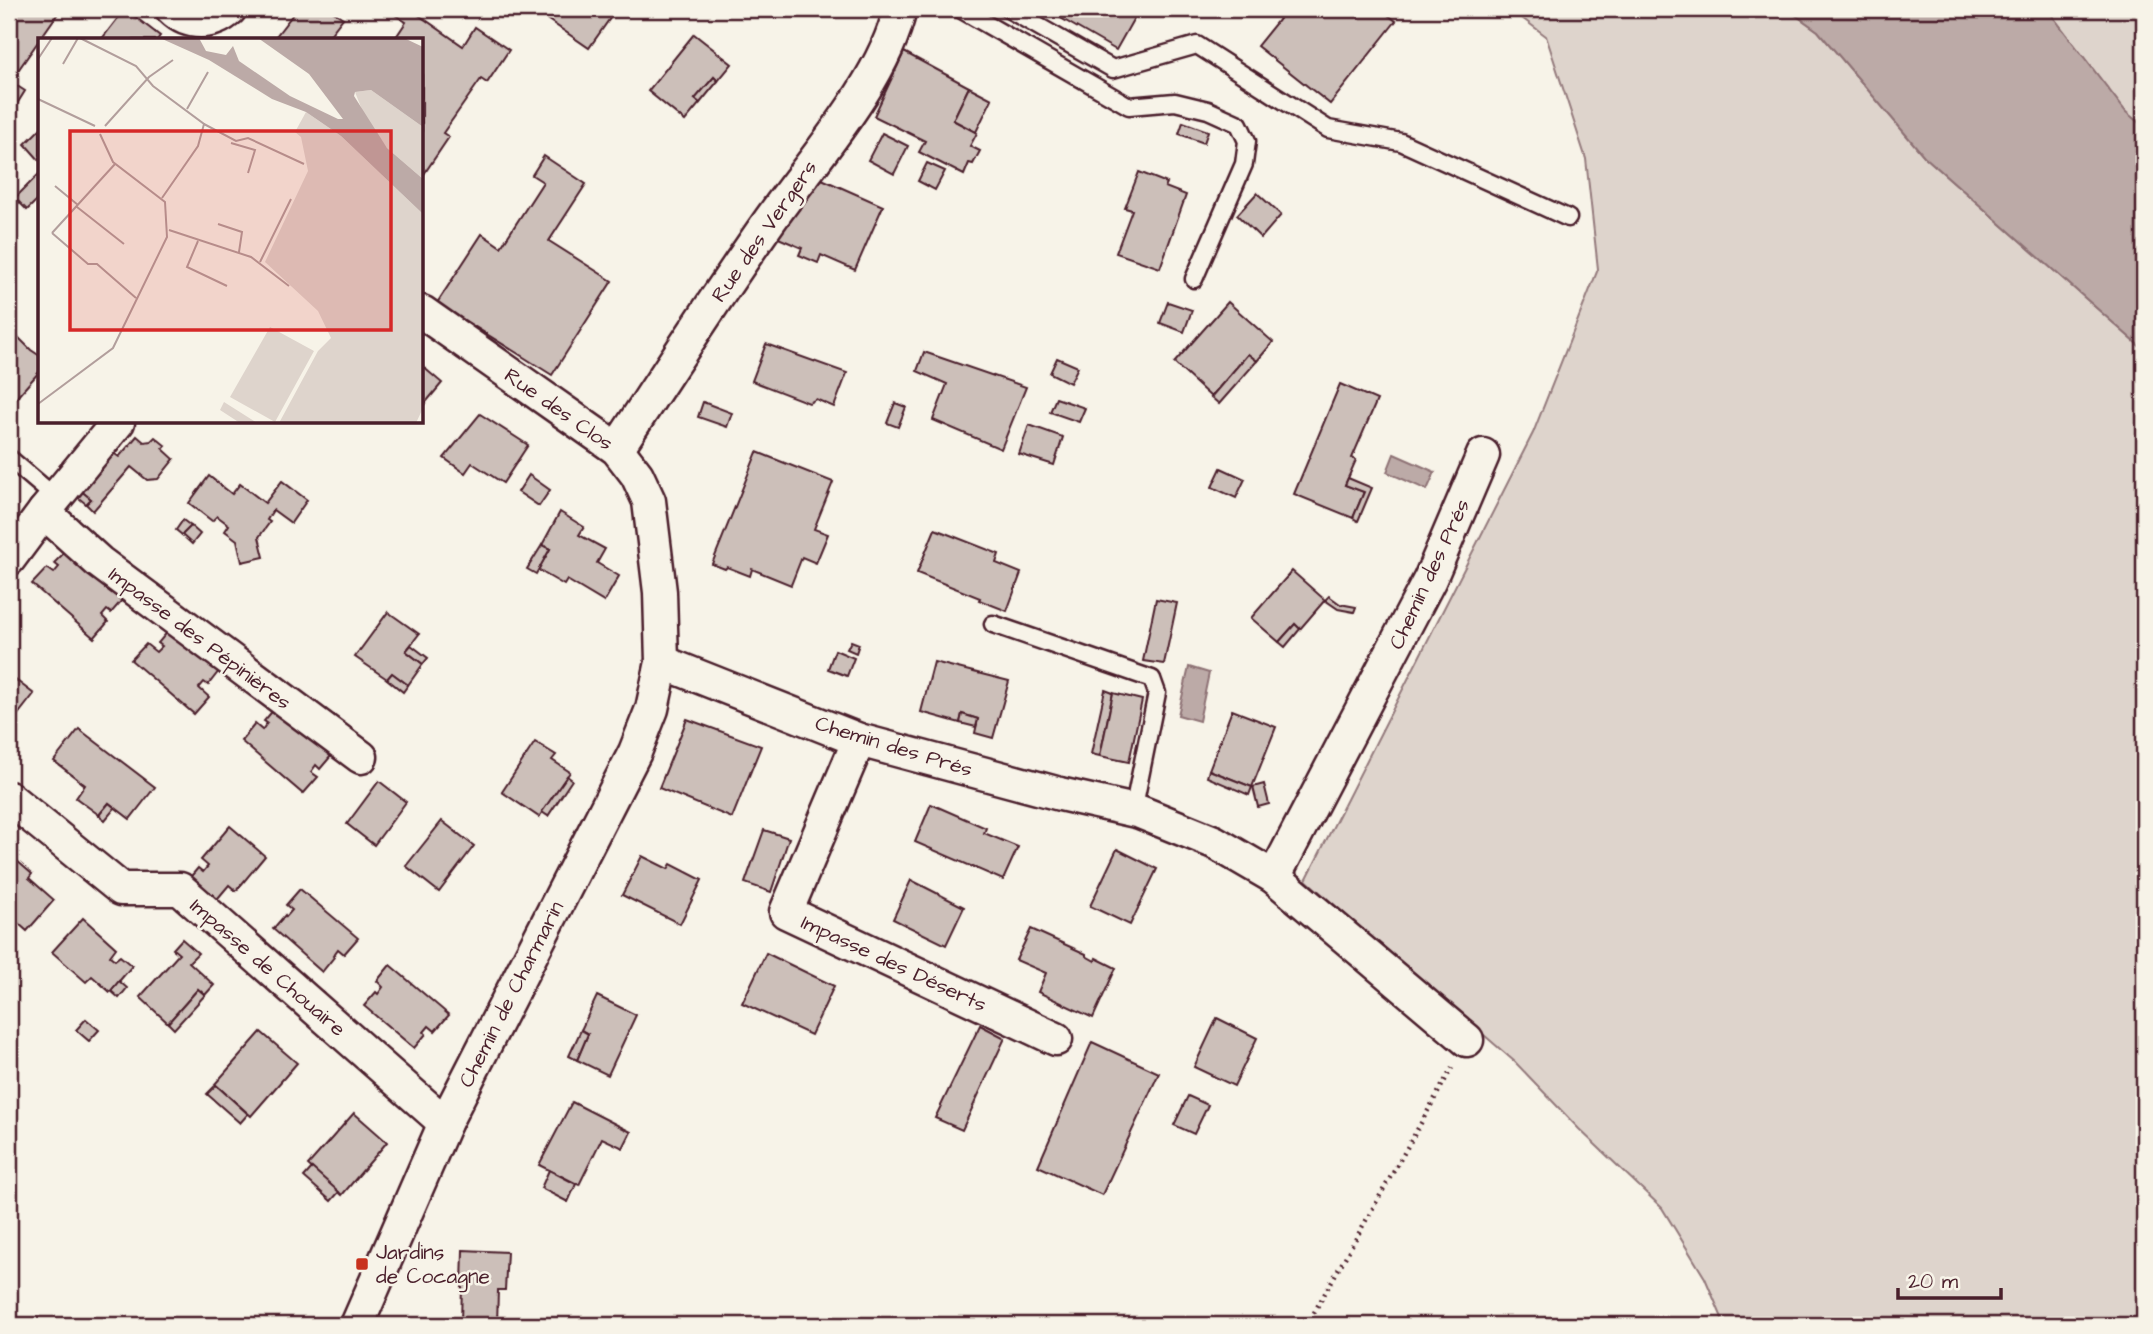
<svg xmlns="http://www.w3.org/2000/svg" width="2153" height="1334" viewBox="0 0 2153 1334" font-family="'Architects Daughter',sans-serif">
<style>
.green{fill:#ded4cc;stroke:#947a7c;stroke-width:2}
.water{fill:#bcaaa7;stroke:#8e7275;stroke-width:2}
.building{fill:#ccbfb9;stroke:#4a1f2b;stroke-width:2}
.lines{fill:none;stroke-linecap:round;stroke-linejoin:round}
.lane-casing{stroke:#4a1f2b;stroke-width:21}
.street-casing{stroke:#4a1f2b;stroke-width:37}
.path{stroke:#4a1f2b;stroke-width:4.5;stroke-dasharray:2 5;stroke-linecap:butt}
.lane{stroke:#f7f3e8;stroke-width:16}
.street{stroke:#f7f3e8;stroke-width:32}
.poi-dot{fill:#c8321e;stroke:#f7f3e8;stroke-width:2.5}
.labels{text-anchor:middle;stroke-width:5;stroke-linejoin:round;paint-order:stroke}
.street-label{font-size:21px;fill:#4a1f2b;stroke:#f7f3e8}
.poi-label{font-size:21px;fill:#4a1f2b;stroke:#f7f3e8;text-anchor:start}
.inset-road{fill:none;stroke:#b29e9c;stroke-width:2}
.view{fill:#d62828;fill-opacity:0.15;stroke:#d62828;stroke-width:3.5}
.inset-edge{fill:none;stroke:#4a1f2b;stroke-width:3.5}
</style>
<rect width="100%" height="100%" fill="#f7f3e8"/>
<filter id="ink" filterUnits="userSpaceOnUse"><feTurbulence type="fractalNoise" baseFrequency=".0143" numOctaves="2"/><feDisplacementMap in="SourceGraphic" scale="14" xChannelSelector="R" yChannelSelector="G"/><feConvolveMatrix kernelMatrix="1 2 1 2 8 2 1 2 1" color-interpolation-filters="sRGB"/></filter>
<g filter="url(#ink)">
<g class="green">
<path d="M 1510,9 L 1787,9 L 1818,31 L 1924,156 L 2144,350 L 2144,1325 L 1725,1325 L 1705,1278 L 1662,1208 L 1579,1129 L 1515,1062 L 1306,880 L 1533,433 L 1598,269 L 1586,159 L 1546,36 Z"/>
<path d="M 2047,9 L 2144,9 L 2144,127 L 2126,113 Z"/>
</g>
<g class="water">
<path d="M 1787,9 L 2047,9 L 2126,112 L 2144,127 L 2144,350 L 1924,156 L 1818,31 Z"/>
<path d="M 1394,454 L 1435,472 L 1427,490 L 1387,472 Z"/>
<path d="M 1189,667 L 1209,673 L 1199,721 L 1178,715 Z"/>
</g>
<g class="building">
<path d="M 9,9 L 61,9 L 14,76 L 9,72 Z"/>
<path d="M 125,9 L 160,36 L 157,40 L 101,40 Z"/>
<path d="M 297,9 L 329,9 L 343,18 L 326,40 L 273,40 Z"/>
<path d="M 395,9 L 415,9 L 413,11 L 463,46 L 475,27 L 509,50 L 487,83 L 481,79 L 443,133 L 449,137 L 422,177 L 422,40 L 394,40 L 406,22 L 392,13 Z"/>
<path d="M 545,9 L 605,9 L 613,14 L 589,48 L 541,15 Z"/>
<path d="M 1045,9 L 1139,9 L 1116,50 Z"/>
<path d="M 1287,9 L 1380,9 L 1396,21 L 1330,104 L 1257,46 Z"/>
<path d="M 694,34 L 732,64 L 718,81 L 714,77 L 695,99 L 700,103 L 685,121 L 648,91 Z"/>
<path d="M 904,52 L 969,87 L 953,120 L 977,133 L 970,146 L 980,151 L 973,164 L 969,163 L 964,175 L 919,152 L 925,141 L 874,116 Z"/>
<path d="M 714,77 L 718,81 L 700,103 L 695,99 Z"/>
<path d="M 11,82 L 25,91 L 15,107 L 9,103 L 9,84 Z"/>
<path d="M 969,87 L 992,99 L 976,132 L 953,120 Z"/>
<path d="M 1183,122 L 1208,131 L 1204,143 L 1179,134 Z"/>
<path d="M 40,129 L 40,161 L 25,144 Z"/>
<path d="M 882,133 L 908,146 L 894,174 L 868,160 Z"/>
<path d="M 544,156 L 586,184 L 549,241 L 612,281 L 552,375 L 437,303 L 482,234 L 501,247 L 543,182 L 532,175 Z"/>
<path d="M 927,163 L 945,171 L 935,190 L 918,181 Z"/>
<path d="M 1139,172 L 1167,183 L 1165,187 L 1186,195 L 1160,268 L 1116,253 L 1132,210 L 1125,208 Z"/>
<path d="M 40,173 L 40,199 L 38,202 L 36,201 L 27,210 L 15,198 Z"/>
<path d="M 815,176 L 883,206 L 855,270 L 821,255 L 818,263 L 799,255 L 802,248 L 776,237 Z"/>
<path d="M 1257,193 L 1281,215 L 1261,238 L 1237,215 Z"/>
<path d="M 1168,302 L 1192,310 L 1184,332 L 1160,323 Z"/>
<path d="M 1228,302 L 1273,342 L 1257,361 L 1248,354 L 1211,397 L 1174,363 Z"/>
<path d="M 9,328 L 31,350 L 40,356 L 40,371 L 9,406 Z"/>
<path d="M 766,344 L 847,373 L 834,407 L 816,399 L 809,403 L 752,381 Z"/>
<path d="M 924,352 L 1026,387 L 1001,449 L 933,420 L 947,384 L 917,371 Z"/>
<path d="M 1248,354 L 1257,361 L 1219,404 L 1211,397 Z"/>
<path d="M 1057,358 L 1078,367 L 1070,383 L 1050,373 Z"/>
<path d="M 422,366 L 442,383 L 422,407 Z"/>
<path d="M 1340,384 L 1377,400 L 1352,458 L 1356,460 L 1345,485 L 1364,492 L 1353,518 L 1294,494 Z"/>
<path d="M 1056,398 L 1085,408 L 1079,422 L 1050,412 Z"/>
<path d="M 703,402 L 732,413 L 727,427 L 698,417 Z"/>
<path d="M 895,403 L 906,407 L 898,427 L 887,423 Z"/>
<path d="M 480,414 L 528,445 L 503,483 L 472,463 L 465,473 L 444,458 Z"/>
<path d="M 1029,425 L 1063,437 L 1054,465 L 1019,454 Z"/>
<path d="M 137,436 L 144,442 L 151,441 L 155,437 L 166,446 L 163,449 L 174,459 L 158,479 L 147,480 L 131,467 L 93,511 L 86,504 L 91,499 L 80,490 L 112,452 L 119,457 Z"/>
<path d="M 757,452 L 833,482 L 814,529 L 828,534 L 816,563 L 802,557 L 791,585 L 752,569 L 750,576 L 727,567 L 725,569 L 712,564 Z"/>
<path d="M 1221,468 L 1245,479 L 1236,498 L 1212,487 Z"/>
<path d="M 529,475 L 550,490 L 539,506 L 518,492 Z"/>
<path d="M 209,476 L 232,494 L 240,484 L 265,503 L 282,481 L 307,500 L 291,523 L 273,510 L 267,520 L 270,522 L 259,537 L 264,557 L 242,562 L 237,540 L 225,531 L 229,525 L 217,516 L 212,521 L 189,503 Z"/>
<path d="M 1348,478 L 1372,488 L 1358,521 L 1353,518 L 1364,492 L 1345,485 Z"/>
<path d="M 80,490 L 91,499 L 86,504 L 75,495 Z"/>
<path d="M 560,512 L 584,527 L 579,535 L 605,549 L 597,563 L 619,576 L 604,602 L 567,580 L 564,585 L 538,570 L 550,549 L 542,545 Z"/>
<path d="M 183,520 L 191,526 L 182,535 L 176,530 Z"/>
<path d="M 191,526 L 200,534 L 192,544 L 182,535 Z"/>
<path d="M 935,529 L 999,554 L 996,563 L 1021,573 L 1007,611 L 979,600 L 980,598 L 917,573 Z"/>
<path d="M 542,545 L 550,549 L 536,574 L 527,569 Z"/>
<path d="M 67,550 L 123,599 L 111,613 L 107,610 L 102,616 L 108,622 L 94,638 L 32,584 L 47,568 L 54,573 L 59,567 L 54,563 Z"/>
<path d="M 1292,571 L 1325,600 L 1300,629 L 1295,624 L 1279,642 L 1251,618 Z"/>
<path d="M 1329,596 L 1340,604 L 1356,607 L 1354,612 L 1338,609 L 1325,600 Z"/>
<path d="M 1156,599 L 1177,603 L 1164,664 L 1143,661 Z"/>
<path d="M 388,612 L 419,634 L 406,651 L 423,664 L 408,685 L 392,673 L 387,679 L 355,657 Z"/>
<path d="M 1295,624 L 1300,629 L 1285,647 L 1279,642 Z"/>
<path d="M 170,629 L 219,671 L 208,685 L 204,682 L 199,688 L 209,697 L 194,714 L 131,660 L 146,644 L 156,652 L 162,646 L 158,643 Z"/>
<path d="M 851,641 L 859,644 L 856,653 L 847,649 Z"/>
<path d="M 411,645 L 428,658 L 423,664 L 406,651 Z"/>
<path d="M 835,650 L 854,658 L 847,676 L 828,669 Z"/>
<path d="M 934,662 L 1009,681 L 993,738 L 975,733 L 978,719 L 962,714 L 960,723 L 921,712 Z"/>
<path d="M 392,673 L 408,685 L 403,692 L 387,679 Z"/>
<path d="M 9,675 L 34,694 L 9,726 Z"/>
<path d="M 1105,690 L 1113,693 L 1100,756 L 1091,754 Z"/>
<path d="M 1113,693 L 1142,700 L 1129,762 L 1100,756 Z"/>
<path d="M 275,708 L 331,756 L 320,769 L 316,765 L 311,772 L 318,777 L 303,794 L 241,741 L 255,724 L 262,730 L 267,723 L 264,721 Z"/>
<path d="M 1232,710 L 1276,727 L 1252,787 L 1209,770 Z"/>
<path d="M 962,714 L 978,719 L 976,727 L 960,723 Z"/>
<path d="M 687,719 L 761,746 L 732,818 L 659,788 Z"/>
<path d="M 79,729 L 155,787 L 130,819 L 109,803 L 99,815 L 76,798 L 85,785 L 54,761 Z"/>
<path d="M 535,742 L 556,755 L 552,760 L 570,772 L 539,817 L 502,792 Z"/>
<path d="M 1209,770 L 1252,787 L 1249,795 L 1207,777 Z"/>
<path d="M 567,776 L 572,780 L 548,816 L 542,812 Z"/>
<path d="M 379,781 L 406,802 L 374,845 L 347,824 Z"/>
<path d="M 1264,784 L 1269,804 L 1258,807 L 1253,787 Z"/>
<path d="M 109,803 L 115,808 L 105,820 L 99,815 Z"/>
<path d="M 931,804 L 986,828 L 984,833 L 1018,847 L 1003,880 L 915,842 Z"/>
<path d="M 442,821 L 474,846 L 439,892 L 406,866 Z"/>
<path d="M 230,826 L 265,856 L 236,891 L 229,885 L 213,904 L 187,881 L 198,868 L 203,872 L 208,866 L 201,860 Z"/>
<path d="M 764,830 L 789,838 L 771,892 L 745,883 Z"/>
<path d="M 1117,849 L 1157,869 L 1130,925 L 1090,906 Z"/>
<path d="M 9,854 L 32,874 L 29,878 L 54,900 L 27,931 L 9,915 Z"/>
<path d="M 642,856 L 668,869 L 671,864 L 702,880 L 680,924 L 622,895 Z"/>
<path d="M 911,880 L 964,907 L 946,945 L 893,919 Z"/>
<path d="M 300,889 L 358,938 L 344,954 L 338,949 L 333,956 L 334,957 L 322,972 L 273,929 L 285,915 L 286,917 L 292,910 L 286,905 Z"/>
<path d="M 83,918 L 116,948 L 110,956 L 115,960 L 120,956 L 132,966 L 110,992 L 92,976 L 86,982 L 52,952 Z"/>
<path d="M 1031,929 L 1086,954 L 1086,956 L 1095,961 L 1096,958 L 1116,968 L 1093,1018 L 1038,992 L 1046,973 L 1016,960 Z"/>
<path d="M 182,939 L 198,953 L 189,962 L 214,985 L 205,995 L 198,989 L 168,1023 L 140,997 L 179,954 L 173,949 Z"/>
<path d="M 766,953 L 834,986 L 811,1035 L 742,1003 Z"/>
<path d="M 390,965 L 449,1015 L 435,1031 L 429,1026 L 424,1032 L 426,1034 L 414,1048 L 364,1006 L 376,992 L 378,994 L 383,987 L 377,981 Z"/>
<path d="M 119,981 L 127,988 L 119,998 L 111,991 Z"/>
<path d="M 198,989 L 205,995 L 174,1029 L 168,1023 Z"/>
<path d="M 597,996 L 636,1015 L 608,1075 L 577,1060 L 588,1034 L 581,1030 Z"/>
<path d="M 1217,1018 L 1257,1038 L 1234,1086 L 1194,1067 Z"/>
<path d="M 86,1019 L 99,1030 L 89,1041 L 76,1030 Z"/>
<path d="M 980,1025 L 1005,1038 L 962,1130 L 935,1118 Z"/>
<path d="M 581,1030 L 588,1034 L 577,1060 L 569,1056 Z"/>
<path d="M 261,1032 L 297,1063 L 251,1116 L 215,1084 Z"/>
<path d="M 1092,1042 L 1159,1073 L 1102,1195 L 1038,1166 Z"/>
<path d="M 216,1085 L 248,1114 L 240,1123 L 207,1094 Z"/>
<path d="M 1188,1096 L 1208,1105 L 1194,1134 L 1174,1125 Z"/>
<path d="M 572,1102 L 631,1132 L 623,1148 L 602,1138 L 579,1185 L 539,1165 Z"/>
<path d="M 354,1113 L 387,1142 L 342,1195 L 308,1165 Z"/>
<path d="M 312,1168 L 339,1192 L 331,1201 L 304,1177 Z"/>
<path d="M 549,1170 L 576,1184 L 568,1202 L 541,1188 Z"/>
<path d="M 463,1250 L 507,1252 L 505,1290 L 498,1290 L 497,1324 L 461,1322 Z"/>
</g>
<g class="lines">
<defs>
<g id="lane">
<path d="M 960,9 L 1129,106 L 1175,102 L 1208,110 L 1239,124 L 1247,141 L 1244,164 L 1194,279"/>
<path d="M 1008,9 L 1113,69 L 1197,45 L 1328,129 L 1401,142 L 1568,218"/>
<path d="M 9,458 L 56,498"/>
<path d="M 993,624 L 1152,679 L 1157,693 L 1133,811"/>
</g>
<g id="street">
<path d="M 172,9 C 188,25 213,25 230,9"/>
<path d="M 617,449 C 668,372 717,295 770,220 C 813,159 884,81 900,9"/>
<path d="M 44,512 L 99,562 L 361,757"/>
<path d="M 9,559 L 44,512 L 118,422"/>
<path d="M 662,662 L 859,740 L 1060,794 L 1140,812 L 1214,842 L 1274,877 L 1467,1040"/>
<path d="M 859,740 L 786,912 L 1056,1039"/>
<path d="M 9,798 L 121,889 L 180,889 L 445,1123"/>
<path d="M 1274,877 L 1430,579 L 1483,455"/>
<path d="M 357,1325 L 445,1123 L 635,752 L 652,709 L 662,662 L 660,592 L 649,501 L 637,475 L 617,449 L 422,312"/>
</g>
</defs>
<use href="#lane" class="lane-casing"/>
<use href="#street" class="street-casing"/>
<path class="path" d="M 1307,1325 L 1452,1068"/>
<use href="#lane" class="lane"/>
<use href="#street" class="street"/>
</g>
</g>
<rect class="poi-dot" x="355" y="1257" width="14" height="14" rx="3.5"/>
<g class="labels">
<g class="street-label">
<text transform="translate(764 231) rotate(-55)" y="7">Rue des Vergers</text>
<text transform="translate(559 409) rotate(35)" y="7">Rue des Clos</text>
<text transform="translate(1429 574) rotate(-65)" y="7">Chemin des Prés</text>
<text transform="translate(200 638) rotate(37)" y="7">Impasse des Pépinières</text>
<text transform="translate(894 746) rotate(17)" y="7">Chemin des Prés</text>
<text transform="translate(894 963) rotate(25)" y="7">Impasse des Déserts</text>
<text transform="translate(268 967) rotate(41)" y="7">Impasse de Chouaire</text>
<text transform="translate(511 994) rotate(-63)" y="7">Chemin de Charmarin</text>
</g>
<g class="poi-label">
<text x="376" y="1259">Jardins<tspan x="376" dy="24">de Cocagne</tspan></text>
</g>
</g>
<g transform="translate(38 38)">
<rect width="385" height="385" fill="#f7f3e8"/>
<path d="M 333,52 L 385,89 L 385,141 L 349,110 L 328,82 L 317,54 ZM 268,74 L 303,98 L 385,176 L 385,370 L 378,385 L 241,385 L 280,313 L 293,300 L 280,273 L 227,224 L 270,133 L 263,99 L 257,94 ZM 232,289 L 276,313 L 237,384 L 192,359 ZM 186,364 L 219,385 L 202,385 L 182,372 Z" fill="#ded4cc"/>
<path d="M 122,0 L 161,0 L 168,13 L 188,17 L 195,8 L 201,23 L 252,58 L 300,81 L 305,81 L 271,36 L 220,0 L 366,0 L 385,9 L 385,89 L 333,52 L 317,54 L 316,58 L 349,110 L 385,141 L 385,176 L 303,98 L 268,74 L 234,61 L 171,22 Z" fill="#bcaaa7"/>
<path class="inset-road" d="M 42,0 L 98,28 L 115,48 L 166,86 L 160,108 L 124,160M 0,21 L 14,0M 25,26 L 40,0M 0,61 L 57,88M 149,71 L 170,34M 166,86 L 198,103 L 210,100 L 266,126M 67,88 L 111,39 L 135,22M 193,105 L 217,112 L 210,135M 17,148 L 40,167M 39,169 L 86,206M 180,186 L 204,194 L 201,214M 131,192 L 213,219 L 251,248M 14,195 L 50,226 L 59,226 L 98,260M 14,195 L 77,126M 160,203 L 149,229 L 189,248M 222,224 L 253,161M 0,366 L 75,310 L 129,199 L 127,164 L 75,124 L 62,96"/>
<path class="view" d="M 32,93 L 353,93 L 353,292 L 32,292 Z"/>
<rect width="385" height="385" class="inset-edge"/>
</g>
<rect width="2153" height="1334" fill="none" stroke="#f7f3e8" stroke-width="35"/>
<rect x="18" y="18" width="2118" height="1299" fill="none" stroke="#4a1f2b" stroke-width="2.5" filter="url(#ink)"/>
<path d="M1898 1288v10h103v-10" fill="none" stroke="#4a1f2b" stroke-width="3.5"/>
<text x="1908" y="1288" font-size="21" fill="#4a1f2b" stroke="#f7f3e8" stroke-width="5" paint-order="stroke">20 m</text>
</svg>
